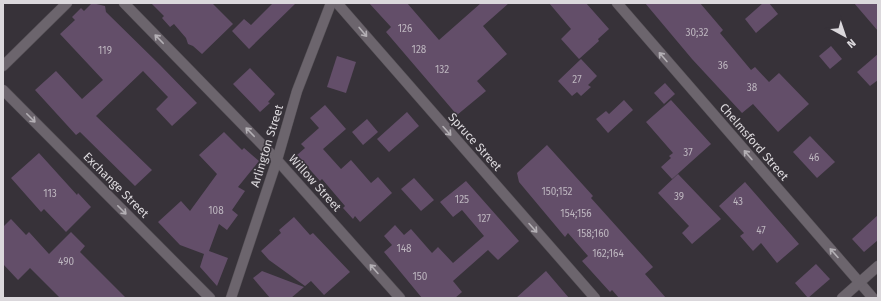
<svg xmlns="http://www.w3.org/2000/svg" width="881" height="301" viewBox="0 0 881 301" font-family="'Fira Sans',sans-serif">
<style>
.building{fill:#634e69}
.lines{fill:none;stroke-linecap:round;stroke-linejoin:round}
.street-casing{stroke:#544f55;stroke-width:11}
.secondary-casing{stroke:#544f55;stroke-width:11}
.street{stroke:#6c656d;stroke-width:10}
.secondary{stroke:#6c656d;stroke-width:10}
.oneway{stroke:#b4b0b5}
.labels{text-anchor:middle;stroke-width:3;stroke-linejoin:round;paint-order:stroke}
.number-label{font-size:10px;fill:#bdb6bf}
.street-label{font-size:12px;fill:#dbd8dc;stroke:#373239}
</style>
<rect width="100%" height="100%" fill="#373239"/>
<g class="building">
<path d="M 92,3 L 105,6 L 106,12 L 160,65 L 197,103 L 172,126 L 156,109 L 168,97 L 143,71 L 96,116 L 152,170 L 135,186 L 80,132 L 76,135 L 35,90 L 56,71 L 82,99 L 103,80 L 60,34 L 75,20 L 72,17 L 81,8 L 84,11 Z"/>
<path d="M 151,3 L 212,3 L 233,24 L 202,54 L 193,46 L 188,44 L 186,38 L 174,24 L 170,27 L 162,18 L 164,16 Z"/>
<path d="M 273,3 L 296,3 L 249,49 L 232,31 L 244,19 L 251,25 Z"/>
<path d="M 369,3 L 407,3 L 439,40 L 481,3 L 509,3 L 483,26 L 507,54 L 477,81 L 486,91 L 457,115 L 386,32 L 391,27 Z"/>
<path d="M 549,3 L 586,3 L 609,29 L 598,39 L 599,41 L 579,59 L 561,39 L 571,29 Z"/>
<path d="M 645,3 L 700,3 L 723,30 L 720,33 L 751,70 L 755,67 L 769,82 L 779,73 L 809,104 L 778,132 L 753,104 L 742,113 L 692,59 Z"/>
<path d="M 763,3 L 769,3 L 778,14 L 756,33 L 745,19 Z"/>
<path d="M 854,3 L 878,3 L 878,31 Z"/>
<path d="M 831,46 L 842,59 L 830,69 L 819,56 Z"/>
<path d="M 878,54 L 878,80 L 870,86 L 857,72 Z"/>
<path d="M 337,56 L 356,62 L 346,93 L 327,87 Z"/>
<path d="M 581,59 L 597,76 L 588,85 L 591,87 L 581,96 L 577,92 L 572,96 L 558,81 Z"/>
<path d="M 250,68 L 275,94 L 268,102 L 270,103 L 260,112 L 233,84 Z"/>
<path d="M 665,83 L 675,94 L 664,104 L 654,93 Z"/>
<path d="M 624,100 L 633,110 L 608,133 L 596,119 L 606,111 L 609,114 Z"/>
<path d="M 671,100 L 711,144 L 672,179 L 661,167 L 671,158 L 669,156 L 673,153 L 646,122 Z"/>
<path d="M 325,105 L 346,129 L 323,149 L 341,169 L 351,160 L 371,183 L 378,177 L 392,193 L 360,222 L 355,216 L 353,219 L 343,208 L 345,206 L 322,179 L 320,181 L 297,155 L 305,148 L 301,144 L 319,128 L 310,118 Z"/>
<path d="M 407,112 L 419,126 L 389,152 L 377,139 Z"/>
<path d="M 367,119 L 378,132 L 363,145 L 352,132 Z"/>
<path d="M 224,132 L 242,150 L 244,148 L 259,161 L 238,187 L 245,191 L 232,210 L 238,215 L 227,230 L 219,224 L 209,251 L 228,258 L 217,286 L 200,267 L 204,254 L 180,245 L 158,222 L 181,201 L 190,211 L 217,174 L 199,155 Z"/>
<path d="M 810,136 L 835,162 L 817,178 L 793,152 Z"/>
<path d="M 547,145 L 593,196 L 591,198 L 653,267 L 645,274 L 666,298 L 619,298 L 612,290 L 610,292 L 582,261 L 588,256 L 568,233 L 565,237 L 519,182 L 517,173 Z"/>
<path d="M 39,153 L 77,195 L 78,193 L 91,207 L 66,232 L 44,209 L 41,212 L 11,178 Z"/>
<path d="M 678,174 L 721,219 L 692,244 L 682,233 L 689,226 L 658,193 Z"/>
<path d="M 414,178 L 434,200 L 421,211 L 401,189 Z"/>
<path d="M 466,181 L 519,241 L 498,260 L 488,250 L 453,281 L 462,292 L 455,298 L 422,298 L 384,252 L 392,245 L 384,236 L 395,225 L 404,235 L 411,229 L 432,253 L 438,247 L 453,263 L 484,236 L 462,210 L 453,217 L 440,202 Z"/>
<path d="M 745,182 L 799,244 L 777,263 L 761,243 L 753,251 L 740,236 L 744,233 L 719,206 Z"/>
<path d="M 878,215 L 878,240 L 864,252 L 852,239 Z"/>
<path d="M 294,217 L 310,235 L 313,233 L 350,272 L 324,295 L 311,281 L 305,286 L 269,260 L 261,251 L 281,233 L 279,230 Z"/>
<path d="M 11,219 L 26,235 L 29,232 L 49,254 L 71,232 L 85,246 L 80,252 L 126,298 L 60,298 L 30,268 L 18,280 L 3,264 L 3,227 Z"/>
<path d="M 816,264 L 830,279 L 808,298 L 795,283 Z"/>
<path d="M 262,271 L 304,287 L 291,298 L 270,298 L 253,278 Z"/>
<path d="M 546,271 L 569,298 L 516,298 Z"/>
</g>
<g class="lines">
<defs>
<g id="street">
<path d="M 124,3 L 277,160 L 400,298"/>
<path d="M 337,3 L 595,298"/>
<path d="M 617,3 L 873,298"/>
<path d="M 3,66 L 67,3"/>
<path d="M 3,90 L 210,298"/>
</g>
<g id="secondary">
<path d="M 231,298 L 277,160 L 297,91 L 331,3"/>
<path d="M 842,298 L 878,266"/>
</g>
</defs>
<use href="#street" class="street-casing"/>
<use href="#secondary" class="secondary-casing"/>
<use href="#street" class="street"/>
<use href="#secondary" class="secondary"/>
</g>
<defs><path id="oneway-shaft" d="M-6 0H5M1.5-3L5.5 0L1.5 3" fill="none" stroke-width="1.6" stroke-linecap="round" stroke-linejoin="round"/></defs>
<g class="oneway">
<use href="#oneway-shaft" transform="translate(363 32) rotate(50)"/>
<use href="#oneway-shaft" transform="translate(159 39) rotate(-134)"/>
<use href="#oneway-shaft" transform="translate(663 57) rotate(-131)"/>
<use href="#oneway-shaft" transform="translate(31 118) rotate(45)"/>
<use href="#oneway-shaft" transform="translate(447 131) rotate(48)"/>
<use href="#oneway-shaft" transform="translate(250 132) rotate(-134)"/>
<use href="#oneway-shaft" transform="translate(748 155) rotate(-131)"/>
<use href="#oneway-shaft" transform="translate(122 210) rotate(45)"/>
<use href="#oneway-shaft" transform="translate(533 228) rotate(48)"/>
<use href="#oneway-shaft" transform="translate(834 253) rotate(-132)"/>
<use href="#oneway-shaft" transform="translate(374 269) rotate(-132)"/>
</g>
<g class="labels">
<g class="number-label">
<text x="405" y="32">126</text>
<text x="697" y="36">30;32</text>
<text x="419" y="53">128</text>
<text x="105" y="54">119</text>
<text x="723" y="69">36</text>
<text x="442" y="73">132</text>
<text x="577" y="83">27</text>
<text x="752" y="91">38</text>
<text x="688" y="156">37</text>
<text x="814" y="161">46</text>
<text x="557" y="195">150;152</text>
<text x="50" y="197">113</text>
<text x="679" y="200">39</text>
<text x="462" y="203">125</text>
<text x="738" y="205">43</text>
<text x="216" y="214">108</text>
<text x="576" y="217">154;156</text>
<text x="484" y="222">127</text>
<text x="761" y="234">47</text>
<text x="593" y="237">158;160</text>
<text x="404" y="252">148</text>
<text x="608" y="257">162;164</text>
<text x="66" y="265">490</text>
<text x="420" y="280">150</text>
</g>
<g class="street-label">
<text transform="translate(475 142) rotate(48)" y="4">Spruce Street</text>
<text transform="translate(754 142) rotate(49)" y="4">Chelmsford Street</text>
<text transform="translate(267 146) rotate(-73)" y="4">Arlington Street</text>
<text transform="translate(315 183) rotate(48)" y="4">Willow Street</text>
<text transform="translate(116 185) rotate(45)" y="4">Exchange Street</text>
</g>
</g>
<rect width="881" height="301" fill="none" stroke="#dbd8dc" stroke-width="8"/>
<g transform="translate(845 36) rotate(140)" stroke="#373239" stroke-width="3" paint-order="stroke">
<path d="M0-3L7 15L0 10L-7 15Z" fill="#dbd8dc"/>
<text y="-6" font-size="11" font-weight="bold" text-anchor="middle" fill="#dbd8dc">N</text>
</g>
</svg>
